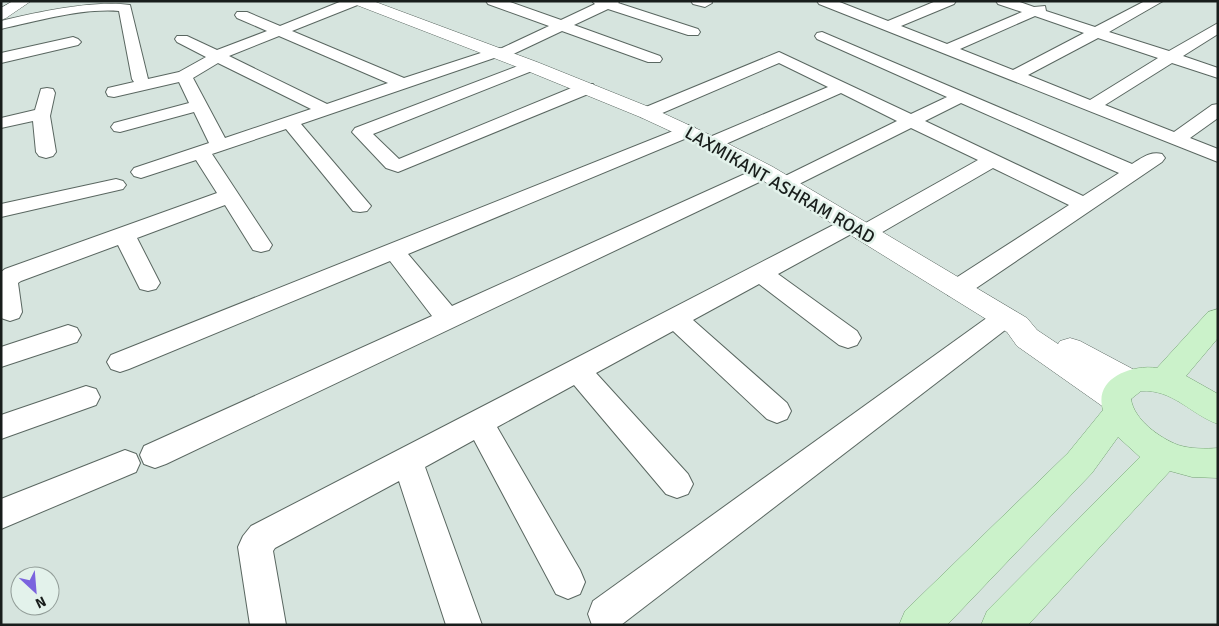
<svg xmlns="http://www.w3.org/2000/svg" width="1219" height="626" viewBox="0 0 1219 626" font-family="Signika,sans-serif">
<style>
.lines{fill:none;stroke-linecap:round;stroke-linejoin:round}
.minor-casing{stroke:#5a6761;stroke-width:2}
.tertiary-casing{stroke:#5a6761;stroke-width:1}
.primary-casing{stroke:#76a276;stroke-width:1}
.minor{fill:#fff;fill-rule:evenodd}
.tertiary{fill:#fff;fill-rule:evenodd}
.primary{fill:#cbf2ca;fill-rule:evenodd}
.labels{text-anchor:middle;stroke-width:5;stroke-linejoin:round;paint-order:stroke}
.street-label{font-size:18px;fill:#181d1b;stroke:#e3f2eb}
</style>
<rect width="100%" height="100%" fill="#d6e4de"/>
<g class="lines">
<defs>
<g id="minor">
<path d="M 342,1 L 362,1 L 360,4 L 292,31 L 404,78 L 493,49 L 502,48 L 549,26 L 488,4 L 486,1 L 507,1 L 561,20 L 595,4 L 592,1 L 620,1 L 618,3 L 698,29 L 700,32 L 698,35 L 688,35 L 608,9 L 574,25 L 660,56 L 662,59 L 660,62 L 648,62 L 562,31 L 507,57 L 497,57 L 301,124 L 371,206 L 367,211 L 360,212 L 353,211 L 286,129 L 212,154 L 272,245 L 269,250 L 261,252 L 253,250 L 225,205 L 137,238 L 160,283 L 156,289 L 148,291 L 140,289 L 118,245 L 21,281 L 18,283 L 22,312 L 19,318 L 10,321 L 1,318 L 1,272 L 5,269 L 217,193 L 196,160 L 141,178 L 134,176 L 131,172 L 134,168 L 209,143 L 194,112 L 120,132 L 114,131 L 111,127 L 114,123 L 189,103 L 179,82 L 114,97 L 108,96 L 106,92 L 108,88 L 134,82 L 132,79 L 119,11 C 82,8 37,21 1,29 L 1,21 C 38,12 93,0 130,5 L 148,79 L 179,72 L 206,57 L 177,42 L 175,39 L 177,36 L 187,36 L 217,50 L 267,31 L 237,18 L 235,15 L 237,12 L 247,12 L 280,26 ZM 279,36 L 388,83 L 327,104 L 229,56 ZM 218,63 L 311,109 L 225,138 L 193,78 Z"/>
<path d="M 691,1 L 711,1 L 712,3 L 705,7 L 693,4 Z"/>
<path d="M 817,1 L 837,1 L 888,21 L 936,1 L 956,1 L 954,4 L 901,26 L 947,44 L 1022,12 L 998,4 L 996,1 L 1017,1 L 1034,7 L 1045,6 L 1046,11 L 1095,27 L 1145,1 L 1163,1 L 1109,32 L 1169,51 L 1218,23 L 1218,34 L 1183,56 L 1218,68 L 1218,78 L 1172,63 L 1105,105 L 1174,132 L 1212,105 L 1218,104 L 1218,118 L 1190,138 L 1218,149 L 1218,162 L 819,4 ZM 1035,16 L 1084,33 L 1013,70 L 960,49 ZM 1098,38 L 1158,58 L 1090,100 L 1028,75 Z"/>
<path d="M 822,32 L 1132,164 C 1142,158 1150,151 1162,154 L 1165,158 L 1162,162 L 966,295 L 957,297 L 948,295 L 945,289 L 948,283 L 1069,205 L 993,168 L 872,238 L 864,240 L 856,238 L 853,233 L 778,274 L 857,331 L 861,338 L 857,345 L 848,348 L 839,345 L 759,284 L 693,320 L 787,403 L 791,411 L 787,419 L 777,423 L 767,419 L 673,331 L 596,373 L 688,474 L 693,484 L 688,494 L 677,498 L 666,494 L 574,385 L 497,427 L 580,570 L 585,582 L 580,594 L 568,599 L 556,594 L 474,440 L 425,467 L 482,625 L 446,625 L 399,481 L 275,548 L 273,551 L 286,625 L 250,625 L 238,547 L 243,536 L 251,526 L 843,220 L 851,218 L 859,220 L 862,225 L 978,160 L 911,128 L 791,188 L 784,190 L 777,188 L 774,184 L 777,180 L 897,121 L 841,93 L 719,147 L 712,149 L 705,147 L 703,143 L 705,139 L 828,87 L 779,63 L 653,117 L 647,118 L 641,117 L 638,113 L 641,109 L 779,52 L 911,114 L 947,97 L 817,39 L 815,36 L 817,33 ZM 961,103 L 1119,173 L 1083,196 L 925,121 Z"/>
<path d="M 73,37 L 78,39 L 81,42 L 78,45 L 1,63 L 1,53 Z"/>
<path d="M 531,61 L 537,63 L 539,66 L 537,69 L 373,134 L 399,159 L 581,84 L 593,84 L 595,88 L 593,92 L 398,172 L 386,168 L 352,132 L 355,128 Z"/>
<path d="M 47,88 L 53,89 L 55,93 L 50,116 L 56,152 L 53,156 L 46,158 L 39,156 L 36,152 L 33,121 L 1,128 L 1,118 L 35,110 L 41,89 Z"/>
<path d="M 688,125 L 694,127 L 697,131 L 694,135 L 408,254 L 452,306 L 758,168 L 765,166 L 772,168 L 775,172 L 772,176 L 166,464 L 155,468 L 144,464 L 140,455 L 144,446 L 432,316 L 390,261 L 129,369 L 120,372 L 111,369 L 107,362 L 111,355 Z"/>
<path d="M 116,179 L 123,181 L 126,185 L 123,189 L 1,217 L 1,204 Z"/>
<path d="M 1004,309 L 1013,312 L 1017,318 L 1013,324 L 621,625 L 592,625 L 588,614 L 593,601 L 995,312 Z"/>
<path d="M 68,325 L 77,328 L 81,335 L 77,342 L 1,367 L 1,347 Z"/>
<path d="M 86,386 L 96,389 L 100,397 L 96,405 L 1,439 L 1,415 Z"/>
<path d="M 125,450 L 136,454 L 140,463 L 136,472 L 1,529 L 1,499 Z"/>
</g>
<g id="tertiary">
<path d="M 13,1 L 31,1 L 6,18 L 1,20 L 1,8 Z"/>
<path d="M 352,1 L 373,1 L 537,62 L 654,109 L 719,139 L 773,167 L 1027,318 L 1037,330 L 1058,344 L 1060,341 L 1070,338 L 1080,341 L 1142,374 L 1146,382 L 1142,390 L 1128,393 L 1131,399 L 1127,408 L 1116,412 L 1105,408 L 1017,346 L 1007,332 L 757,177 L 705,147 L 640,117 L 525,70 L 354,4 Z"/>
</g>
<path id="primary" d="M 1218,309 L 1218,338 L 1186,376 L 1218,394 L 1218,424 C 1190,414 1173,389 1141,391 L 1131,399 C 1134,420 1160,438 1178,445 C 1191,449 1205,449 1218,448 L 1218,478 L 1192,477 L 1170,471 L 1028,625 L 981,625 L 987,611 L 1140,457 L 1118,437 L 1092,473 L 947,625 L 899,625 L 905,611 L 1068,453 L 1103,410 C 1093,378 1133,364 1157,368 L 1208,312 Z"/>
</defs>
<use href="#minor" class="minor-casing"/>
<use href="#tertiary" class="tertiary-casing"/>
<use href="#primary" class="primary-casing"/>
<use href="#minor" class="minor"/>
<use href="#tertiary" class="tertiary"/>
<use href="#primary" class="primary"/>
</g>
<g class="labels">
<g class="street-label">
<text transform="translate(780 185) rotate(30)" y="6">LAXMIKANT ASHRAM ROAD</text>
</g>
</g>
<rect width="1219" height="626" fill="none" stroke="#181d1b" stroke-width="5"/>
<g transform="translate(35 591) rotate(154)"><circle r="24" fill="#e3f2eb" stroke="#929d98"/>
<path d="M0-4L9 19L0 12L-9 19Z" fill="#7a63de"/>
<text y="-8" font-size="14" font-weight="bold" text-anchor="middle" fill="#181d1b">N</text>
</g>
</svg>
